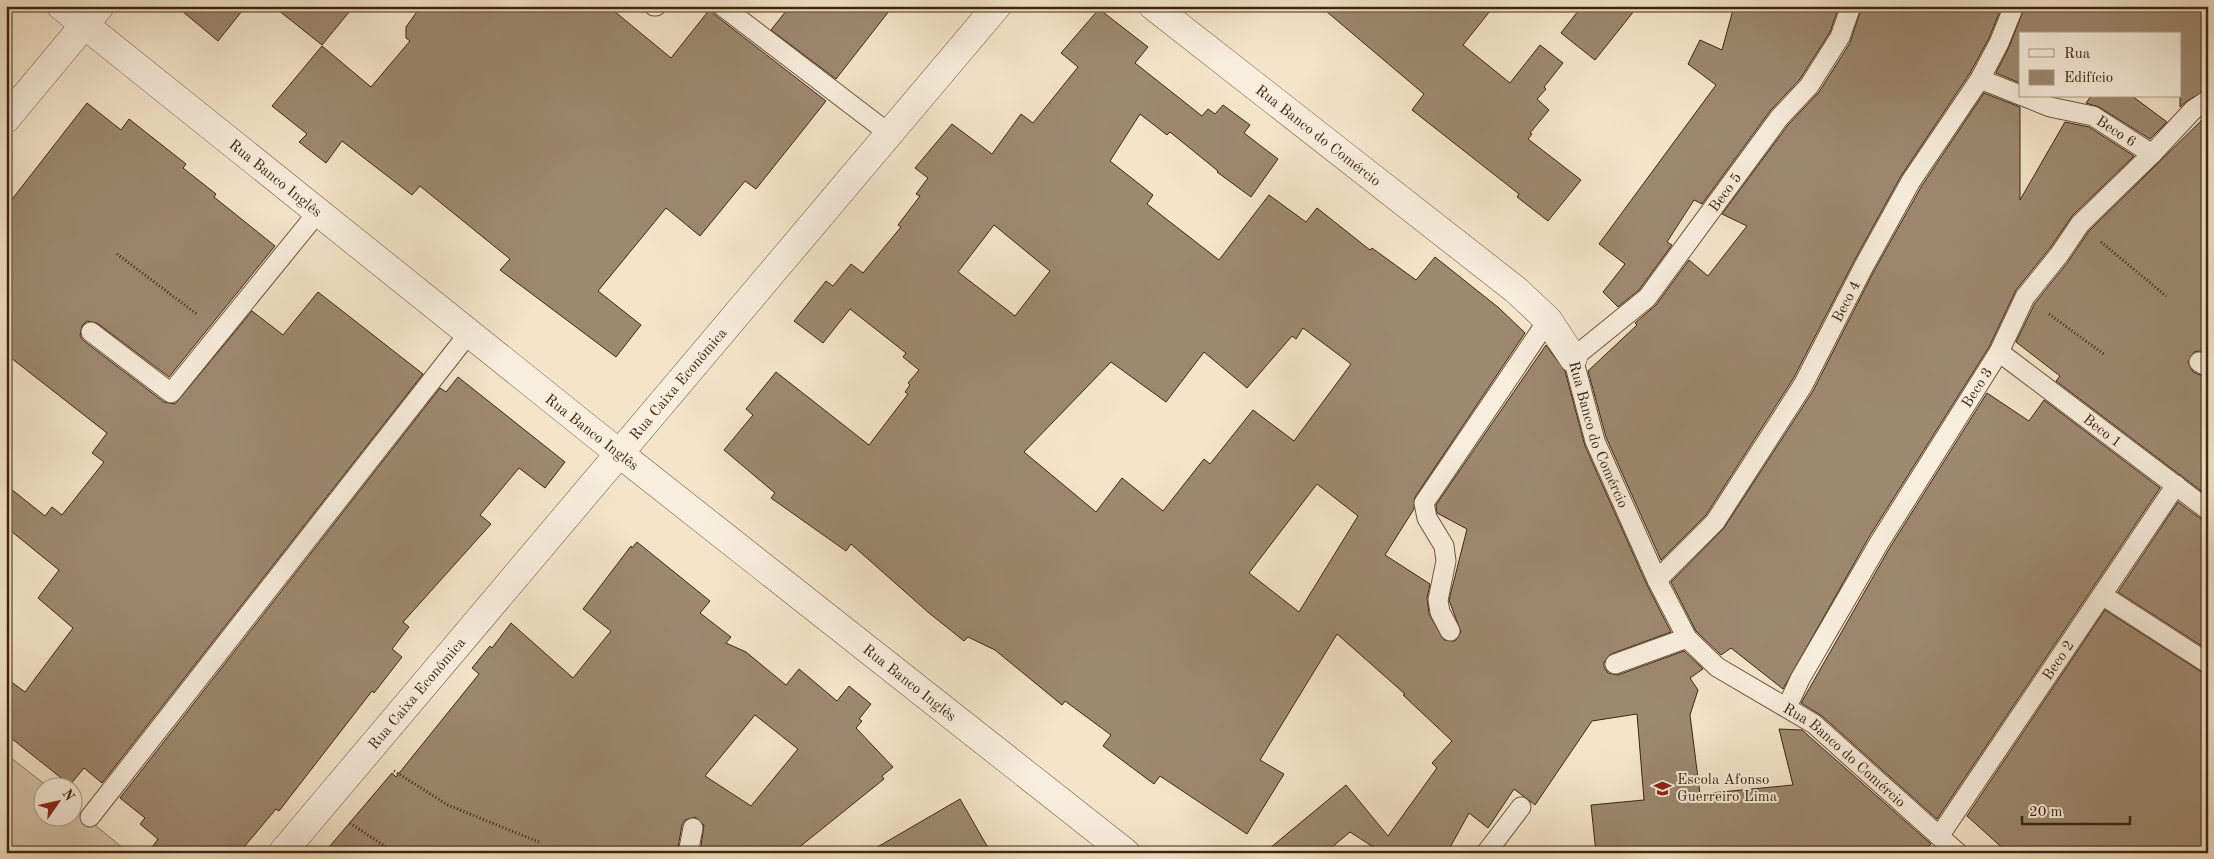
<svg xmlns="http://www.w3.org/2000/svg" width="2214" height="859" viewBox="0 0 2214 859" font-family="'Old Standard TT',serif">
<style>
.grass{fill:#d5c4aa;stroke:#8a745c}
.building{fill:#9d8970;stroke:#3e250e;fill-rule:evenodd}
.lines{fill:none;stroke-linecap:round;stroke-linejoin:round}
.service-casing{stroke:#6c553d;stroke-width:21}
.minor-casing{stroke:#6c553d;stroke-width:29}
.tertiary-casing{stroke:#6c553d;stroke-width:29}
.path{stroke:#3e250e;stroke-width:3;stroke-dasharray:1 2.5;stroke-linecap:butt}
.service{stroke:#f8eedd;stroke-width:19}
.minor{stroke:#f8eedd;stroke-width:28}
.tertiary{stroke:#f8eedd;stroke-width:28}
.labels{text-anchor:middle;stroke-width:4;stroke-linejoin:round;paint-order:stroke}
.street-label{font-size:15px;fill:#3e250e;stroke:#f8eedd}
.poi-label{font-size:15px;fill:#3e250e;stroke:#f8eedd;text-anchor:start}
</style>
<rect width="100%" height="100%" fill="#f4e5ca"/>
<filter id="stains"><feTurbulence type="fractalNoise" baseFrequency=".004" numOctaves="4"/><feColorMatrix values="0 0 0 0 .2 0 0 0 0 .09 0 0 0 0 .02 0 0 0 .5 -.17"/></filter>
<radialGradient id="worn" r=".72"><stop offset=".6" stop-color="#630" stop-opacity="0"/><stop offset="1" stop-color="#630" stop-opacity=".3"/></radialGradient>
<path class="grass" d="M 6,754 L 47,786 L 42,786 L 42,816 L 72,816 L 73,807 L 123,848 L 120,853 L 6,853 Z"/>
<g class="building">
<path d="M 176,6 L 246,6 L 218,41 Z"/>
<path d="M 273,6 L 354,6 L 322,45 Z"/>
<path d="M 421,6 L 608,6 L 671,58 L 710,9 L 715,15 L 826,101 L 756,189 L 745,181 L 700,236 L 666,208 L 598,291 L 641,325 L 616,357 L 500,270 L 510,259 L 420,186 L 412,195 L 342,141 L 326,163 L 299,142 L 307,134 L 272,106 L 322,46 L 371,87 L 410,41 L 406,38 L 406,27 Z"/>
<path d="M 790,6 L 893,6 L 836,79 L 771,30 Z"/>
<path d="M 1320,6 L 1494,6 L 1463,45 L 1510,83 L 1540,45 L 1563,63 L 1544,87 L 1546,89 L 1537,99 L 1549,110 L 1530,133 L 1532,134 L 1528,139 L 1581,180 L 1548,221 L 1517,197 L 1519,194 L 1412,110 L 1424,94 Z"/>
<path d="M 1582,6 L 1638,6 L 1595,60 L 1561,33 Z"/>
<path d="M 1734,6 L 1839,6 L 1830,32 L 1800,79 L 1770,111 L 1702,204 L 1694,200 L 1667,242 L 1672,245 L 1639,290 L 1618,307 L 1603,292 L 1625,264 L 1599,244 L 1716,85 L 1688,64 L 1700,40 L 1722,50 Z"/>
<path d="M 1862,6 L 2002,6 L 1989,38 L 1970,73 L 1901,176 L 1854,261 L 1793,379 L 1706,515 L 1661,560 L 1606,437 L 1588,371 L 1637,325 L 1635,323 L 1656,305 L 1689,260 L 1708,276 L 1747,226 L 1722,214 L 1788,125 L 1819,92 L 1850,43 Z"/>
<path d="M 2025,6 L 2208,6 L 2208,89 L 2187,101 L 2180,107 L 2180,34 L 2020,34 L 2020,83 L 1996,73 L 2009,47 Z"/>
<path d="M 1099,9 L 1148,47 L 1135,63 L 1202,116 L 1208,109 L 1215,114 L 1223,105 L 1250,125 L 1244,133 L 1278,159 L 1251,197 L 1217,172 L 1218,171 L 1170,132 L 1167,135 L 1140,114 L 1110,161 L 1153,195 L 1147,204 L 1219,260 L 1269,195 L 1306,222 L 1317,208 L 1370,250 L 1372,248 L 1416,280 L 1435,257 L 1499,308 L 1525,333 L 1415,497 L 1414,509 L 1385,555 L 1430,584 L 1427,598 L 1429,614 L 1444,640 L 1455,641 L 1461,632 L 1449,600 L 1467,529 L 1437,513 L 1436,505 L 1546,345 L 1565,371 L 1585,446 L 1647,585 L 1671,632 L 1611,654 L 1604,662 L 1604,667 L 1608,673 L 1618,675 L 1684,651 L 1703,669 L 1690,678 L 1698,690 L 1690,715 L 1700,794 L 1793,785 L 1779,729 L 1802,730 L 1931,844 L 1923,853 L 1596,853 L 1591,805 L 1644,800 L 1637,714 L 1592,721 L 1535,805 L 1514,789 L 1488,828 L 1469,813 L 1447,853 L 1376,853 L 1378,850 L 1350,832 L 1325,853 L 1264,853 L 1346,785 L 1388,836 L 1437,768 L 1432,763 L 1452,741 L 1403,695 L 1405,694 L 1337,634 L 1260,760 L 1284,774 L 1247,834 L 1160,776 L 1154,784 L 1103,746 L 1111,735 L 1065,701 L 1062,705 L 995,650 L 968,637 L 964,641 L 929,613 L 851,544 L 846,551 L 771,498 L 775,493 L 724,450 L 753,415 L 746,409 L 776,372 L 869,445 L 908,394 L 905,392 L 910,385 L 908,383 L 919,370 L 903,357 L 906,353 L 850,309 L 823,343 L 794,321 L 826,281 L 833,286 L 851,264 L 863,273 L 901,227 L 898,225 L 920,196 L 916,194 L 928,178 L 915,168 L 952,124 L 992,154 L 1021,114 L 1033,123 L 1078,67 L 1061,53 ZM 994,225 L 1050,271 L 1015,316 L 958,272 ZM 1303,328 L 1351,364 L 1294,441 L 1253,410 L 1210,464 L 1204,459 L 1163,511 L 1122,478 L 1096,512 L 1024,452 L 1111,362 L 1166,402 L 1204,352 L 1247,388 L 1292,336 L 1296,339 ZM 1317,484 L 1358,516 L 1299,612 L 1249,573 Z"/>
<path d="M 1984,93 L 2020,107 L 2020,200 L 2065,122 L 2089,127 L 2134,156 L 2072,216 L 2050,248 L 2016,290 L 1989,347 L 1869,537 L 1783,689 L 1731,648 L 1721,655 L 1696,631 L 1671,582 L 1724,528 L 1813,391 L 1874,271 L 1921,187 Z"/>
<path d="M 2091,96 L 2132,96 L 2167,122 L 2150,139 L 2099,107 L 2086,103 Z"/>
<path d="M 87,103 L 121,130 L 129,119 L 186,164 L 183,168 L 216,194 L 214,197 L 275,246 L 169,377 L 97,323 L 87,321 L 82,326 L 80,336 L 84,341 L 164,402 L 175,404 L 252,311 L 283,335 L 318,292 L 423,374 L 102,783 L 84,768 L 70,785 L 6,734 L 6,678 L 25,692 L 73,628 L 38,598 L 59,570 L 6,527 L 6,485 L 45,516 L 52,507 L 62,515 L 104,462 L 92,453 L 107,433 L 6,354 L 6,207 Z"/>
<path d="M 2208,114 L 2208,354 L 2199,351 L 2194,352 L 2188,362 L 2193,372 L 2208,378 L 2208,496 L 2056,381 L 2060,376 L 2016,342 L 2035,303 L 2068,262 L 2089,231 Z"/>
<path d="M 458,377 L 565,462 L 545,488 L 519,468 L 480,515 L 491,524 L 403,622 L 409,627 L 392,649 L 402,657 L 374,693 L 372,691 L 279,811 L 276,809 L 239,853 L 148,853 L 158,839 L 140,824 L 145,818 L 120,798 L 440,388 L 446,392 Z"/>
<path d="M 1987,393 L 2029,421 L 2044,400 L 2160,488 L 1937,819 L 1822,716 L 1801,703 L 1889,549 Z"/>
<path d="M 2178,502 L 2201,519 L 2208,521 L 2208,650 L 2118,592 Z"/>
<path d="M 637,542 L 710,601 L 700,613 L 731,637 L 726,643 L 746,652 L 786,685 L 799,669 L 837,701 L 849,686 L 871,704 L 859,719 L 862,721 L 856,728 L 893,767 L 882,776 L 884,779 L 792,853 L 700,853 L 704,825 L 695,817 L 685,820 L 682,825 L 677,853 L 324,853 L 392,773 L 396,777 L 479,674 L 472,668 L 490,646 L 492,648 L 511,623 L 573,678 L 611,631 L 583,609 L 631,546 L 632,548 ZM 755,715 L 798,749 L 751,806 L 705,776 Z"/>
<path d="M 2105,610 L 2200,671 L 2208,673 L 2208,853 L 2008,853 L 1967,816 Z"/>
<path d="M 960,799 L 991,853 L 867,853 Z"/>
</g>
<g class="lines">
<defs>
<g id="service">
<path d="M 654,6 L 656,6"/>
<path d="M 722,6 L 891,135"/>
<path id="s1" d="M 1851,6 L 1840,37 L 1809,86 L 1779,118 L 1647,298 L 1573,358 L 1595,441 L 1657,580 L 1687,638 L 1717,667 L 1814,724 L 1958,853"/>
<path d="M 1980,79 L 2020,95"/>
<path id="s2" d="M 2023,96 L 2050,107 L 2093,116 L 2152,154"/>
<path d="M 91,332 L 171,393 L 318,212"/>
<path id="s3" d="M 1999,352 L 2208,510"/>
<path d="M 2199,362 L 2208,367"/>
<path id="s4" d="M 1657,580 L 1715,522 L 1803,385 L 1864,266 L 1911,181 L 1980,79 L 1999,43 L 2014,6"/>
<path d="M 2102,595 L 2206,662"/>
<path d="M 1450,631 L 1440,612 L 1438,600 L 1446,561 L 1444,546 L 1427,518 L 1424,503 L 1548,320"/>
<path d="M 1615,664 L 1687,638"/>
<path id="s5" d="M 1787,707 L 1800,679 L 1879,543 L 1999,352 L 2025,297 L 2059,255 L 2080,224 L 2152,154 L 2193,110 L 2208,100"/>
<path d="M 90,817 L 469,333"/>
<path id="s6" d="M 1940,835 L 2176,485"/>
<path d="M 688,853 L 693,828"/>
<path d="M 1486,853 L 1521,807"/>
</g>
<g id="minor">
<path id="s7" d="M 1153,6 L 1516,290 L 1548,320 L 1573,358"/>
<path d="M 6,119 L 100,6"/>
<path id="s8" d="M 620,454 L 1126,853"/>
</g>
<g id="tertiary">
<path id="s9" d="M 61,6 L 620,454"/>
<path id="s10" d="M 282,853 L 997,6"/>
</g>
</defs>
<use href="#service" class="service-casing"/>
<use href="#minor" class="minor-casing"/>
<use href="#tertiary" class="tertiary-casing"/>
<g class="path">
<path d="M 2101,242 L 2166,296"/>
<path d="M 117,254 L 198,315"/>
<path d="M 2049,314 L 2105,355"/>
<path d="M 394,771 L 448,805 L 541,843"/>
<path d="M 350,823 L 395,853"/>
<path d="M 2118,852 L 2119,853"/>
</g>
<use href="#service" class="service"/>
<use href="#minor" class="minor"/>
<use href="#tertiary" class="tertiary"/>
</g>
<defs>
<symbol id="school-bare" viewBox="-9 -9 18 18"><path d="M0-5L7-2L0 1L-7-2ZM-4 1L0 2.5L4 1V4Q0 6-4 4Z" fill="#8f2418" stroke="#f8eedd" stroke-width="2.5" paint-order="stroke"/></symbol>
</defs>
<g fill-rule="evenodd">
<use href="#school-bare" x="1650" y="776" width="25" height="25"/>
</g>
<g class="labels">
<g class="street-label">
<text dy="5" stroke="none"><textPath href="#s2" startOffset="101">Beco 6</textPath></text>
<text dy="5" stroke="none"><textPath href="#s7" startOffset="210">Rua Banco do Comércio</textPath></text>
<text dy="5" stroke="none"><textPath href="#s9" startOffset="275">Rua Banco Inglês</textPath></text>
<text transform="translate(1725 192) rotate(-54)" y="5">Beco 5</text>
<text dy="5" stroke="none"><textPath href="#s4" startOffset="339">Beco 4</textPath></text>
<text dy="5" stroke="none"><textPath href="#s10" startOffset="614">Rua Caixa Econômica</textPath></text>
<text dy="5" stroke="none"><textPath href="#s5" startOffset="372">Beco 3</textPath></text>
<text dy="5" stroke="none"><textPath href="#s3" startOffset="130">Beco 1</textPath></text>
<text transform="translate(592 432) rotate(38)" y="5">Rua Banco Inglês</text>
<text dy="5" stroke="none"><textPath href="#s1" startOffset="534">Rua Banco do Comércio</textPath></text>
<text dy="5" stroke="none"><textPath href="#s6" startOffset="211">Beco 2</textPath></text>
<text dy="5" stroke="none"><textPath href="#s8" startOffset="369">Rua Banco Inglês</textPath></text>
<text dy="5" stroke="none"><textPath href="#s10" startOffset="209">Rua Caixa Econômica</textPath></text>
<text dy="5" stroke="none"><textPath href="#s1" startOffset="954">Rua Banco do Comércio</textPath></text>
</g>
<g class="poi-label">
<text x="1677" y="784">Escola Afonso<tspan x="1677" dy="17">Guerreiro Lima</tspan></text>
</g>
</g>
<rect width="2214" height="859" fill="none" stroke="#f4e5ca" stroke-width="25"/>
<rect x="8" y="8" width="2199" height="844" fill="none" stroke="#3e250e" stroke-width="2.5"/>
<rect x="12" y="12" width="2189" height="834" fill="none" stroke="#3e250e"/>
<rect x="2019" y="32" width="162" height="65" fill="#f8eedd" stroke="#ae9e8a"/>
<rect x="2029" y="49" width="25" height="8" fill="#f8eedd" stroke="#ae9e8a"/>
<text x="2064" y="58" font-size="15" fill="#3e250e">Rua</text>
<rect x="2029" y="70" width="25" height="15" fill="#9d8970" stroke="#ae9e8a"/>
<text x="2064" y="82" font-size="15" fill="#3e250e">Edifício</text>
<g transform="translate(58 802) rotate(56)"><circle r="24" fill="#f8eedd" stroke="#ae9e8a"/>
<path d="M0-4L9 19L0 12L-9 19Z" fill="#8f2418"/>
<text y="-8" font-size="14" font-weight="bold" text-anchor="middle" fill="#3e250e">N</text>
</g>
<path d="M2022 816v8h108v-8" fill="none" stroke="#3e250e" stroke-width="2.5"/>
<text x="2029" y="816" font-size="15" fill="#3e250e" stroke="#f8eedd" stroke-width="4" paint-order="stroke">20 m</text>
<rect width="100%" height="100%" filter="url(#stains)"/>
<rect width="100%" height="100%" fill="url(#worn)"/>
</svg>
